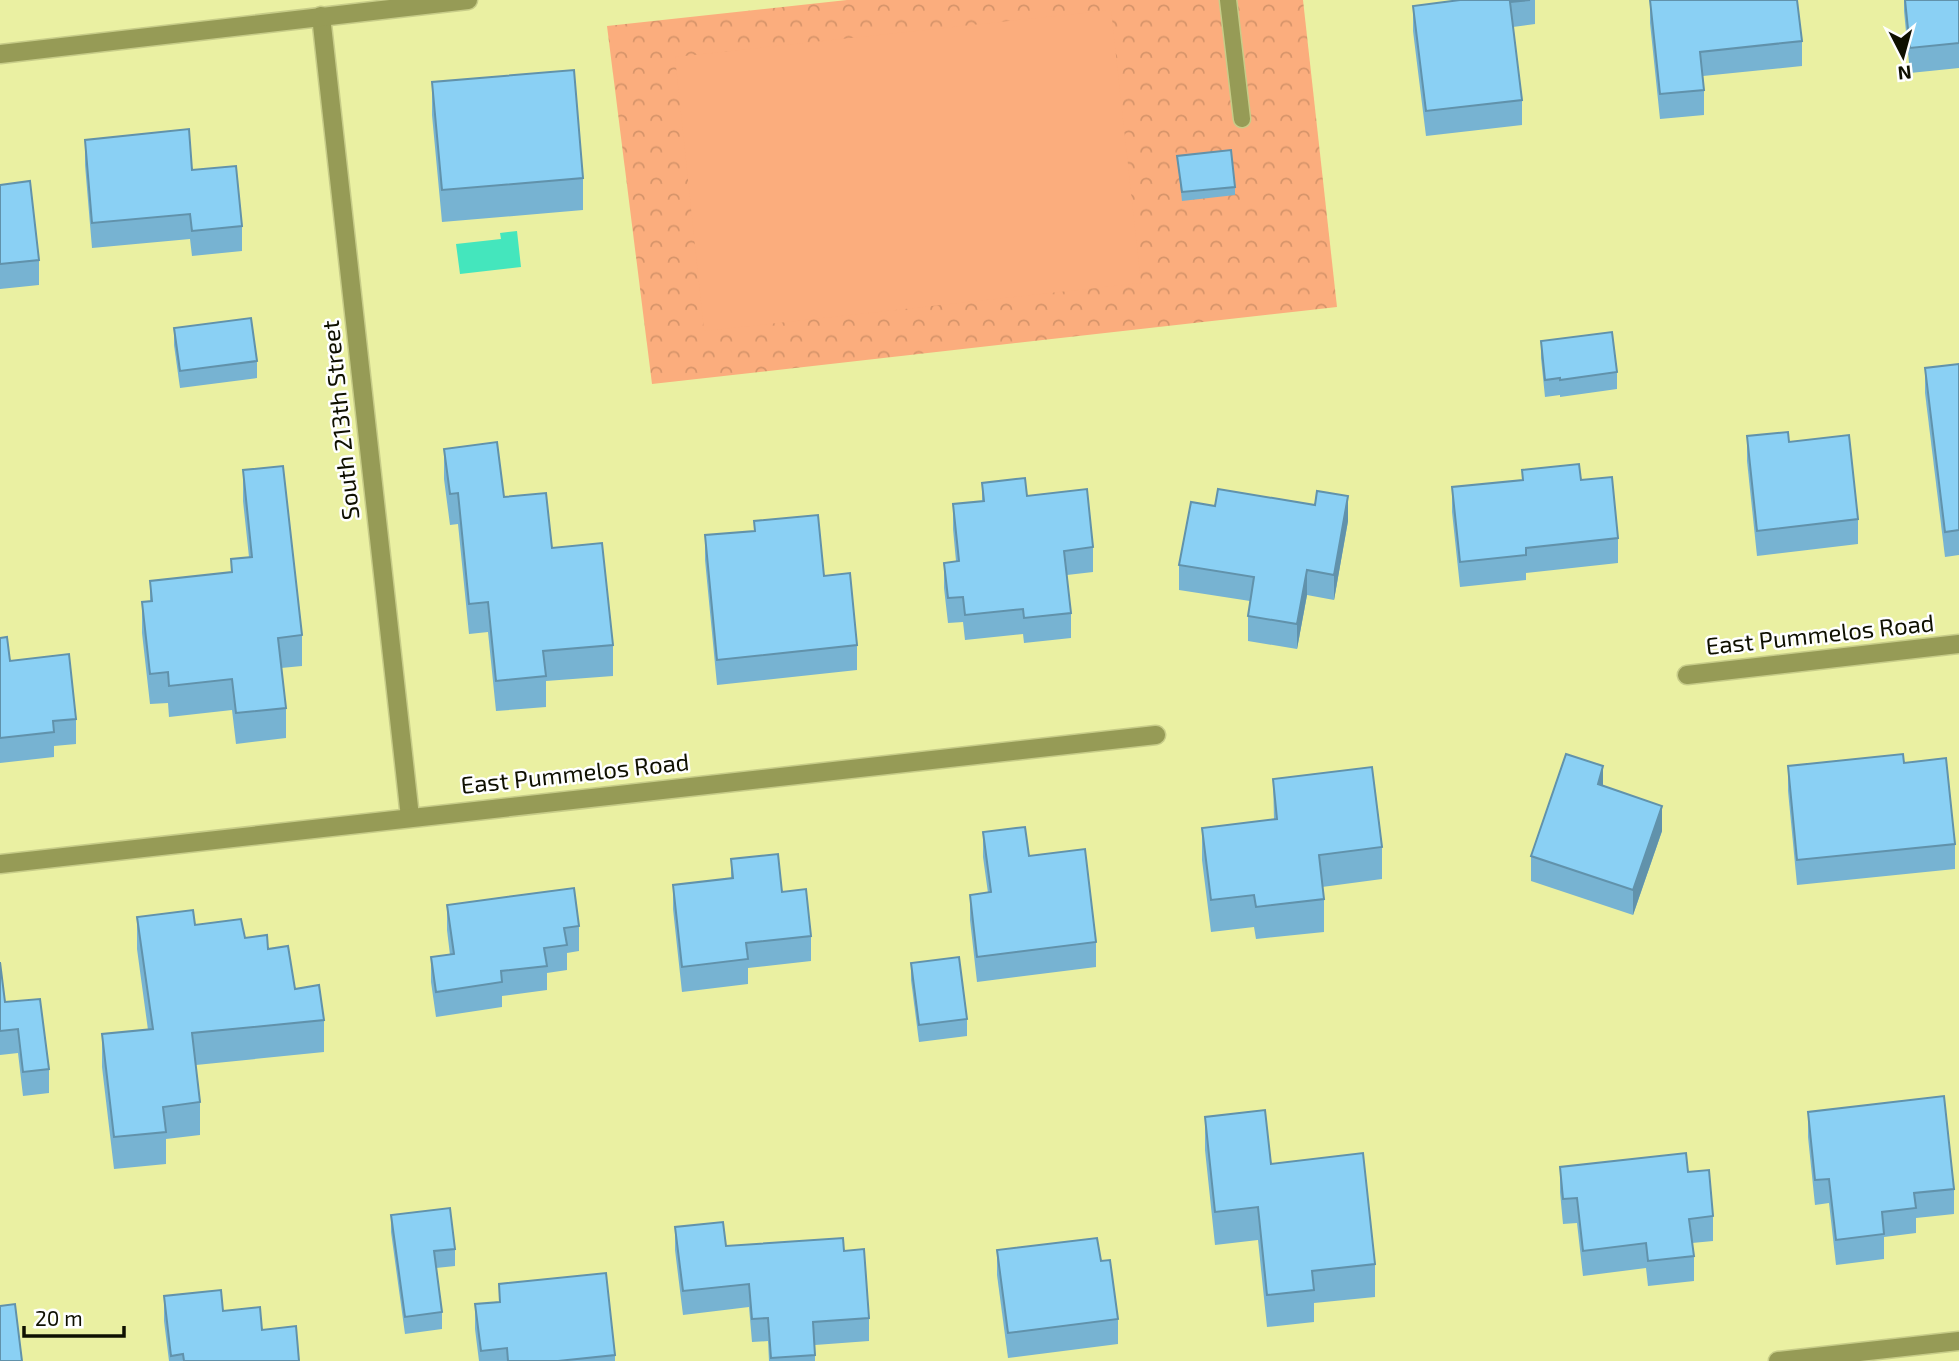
<svg xmlns="http://www.w3.org/2000/svg" width="1959" height="1361" viewBox="0 0 1959 1361" font-family="'Exo 2',sans-serif">
<style>
.forest{fill:url(#forest-crowns)}
.pitch{fill:#fbad7d}
.water{fill:#44e6bd}
.lines{fill:none;stroke-linecap:round;stroke-linejoin:round}
.lane-casing{stroke:#c7cc88;stroke-width:19}
.street-casing{stroke:#c7cc88;stroke-width:21}
.lane{stroke:#969b56;stroke-width:16}
.street{stroke:#969b56;stroke-width:18}
.wall{fill:#77b3d2}
.shaded-wall{fill:#6192ab}
.building{fill:#8ad0f4;stroke:#6192ab;stroke-width:2}
.labels{text-anchor:middle;stroke-width:5;stroke-linejoin:round;paint-order:stroke}
.street-label{font-size:24px;fill:#0f1000;stroke:#fff}
</style>
<defs>
<pattern id="forest-crowns" width="20" height="18" patternUnits="userSpaceOnUse" patternTransform="scale(1.75)"><rect width="20" height="18" fill="#fbad7d"/><path d="M2 6a3 3 0 1 1 6 0M12 15a3 3 0 1 1 6 0" fill="none" stroke="#d6946a"/></pattern>
</defs>
<rect width="100%" height="100%" fill="#eaf0a2"/>
<path class="forest" d="M 847,0 L 1303,0 L 1337,307 L 652,384 L 607,26 Z"/>
<path class="pitch" d="M 1111,10 L 1141,283 L 704,331 L 675,57 Z"/>
<path class="water" d="M 517,231 L 521,267 L 460,274 L 456,244 L 501,239 L 500,233 Z"/>
<g class="lines">
<defs>
<path id="lane" d="M 1228,0 L 1242,119"/>
<g id="street">
<path d="M 321,16 L 410,817"/>
<path d="M 0,54 L 468,0"/>
<path d="M 1687,675 L 1959,644"/>
<path d="M 0,864 L 1156,735"/>
<path d="M 1778,1361 L 1959,1341"/>
</g>
</defs>
<use href="#lane" class="lane-casing"/>
<use href="#street" class="street-casing"/>
<use href="#lane" class="lane"/>
<use href="#street" class="street"/>
</g>
<g class="wall">
<path d="M 1460,0 L 1535,0 L 1535,24 L 1513,27 L 1522,100 L 1522,125 L 1426,136 L 1413,31 L 1413,6 Z"/>
<path d="M 1650,0 L 1802,41 L 1802,66 L 1703,76 L 1704,90 L 1704,115 L 1660,119 L 1650,23 Z"/>
<path d="M 1904,0 L 1959,0 L 1959,68 L 1910,73 L 1904,11 Z"/>
<path d="M 432,82 L 583,178 L 583,210 L 442,222 L 432,115 Z"/>
<path d="M 85,140 L 192,170 L 242,226 L 242,251 L 192,256 L 190,239 L 92,248 L 85,165 Z"/>
<path d="M 1177,156 L 1235,187 L 1235,195 L 1182,201 Z"/>
<path d="M 0,185 L 39,260 L 39,285 L 0,289 Z"/>
<path d="M 174,328 L 257,361 L 257,378 L 180,388 L 174,345 Z"/>
<path d="M 1541,341 L 1617,372 L 1617,389 L 1560,397 L 1560,395 L 1545,397 L 1541,358 Z"/>
<path d="M 1959,364 L 1959,555 L 1945,557 L 1925,393 L 1925,368 Z"/>
<path d="M 1747,436 L 1789,442 L 1858,519 L 1858,544 L 1757,556 L 1747,461 Z"/>
<path d="M 444,449 L 504,497 L 552,548 L 613,645 L 613,676 L 546,681 L 546,707 L 496,711 L 488,632 L 469,634 L 458,524 L 450,525 L 444,479 Z"/>
<path d="M 243,470 L 302,635 L 302,666 L 281,668 L 286,708 L 286,738 L 236,744 L 232,710 L 169,717 L 168,703 L 150,704 L 142,633 L 142,602 L 150,601 L 150,581 L 231,572 L 231,559 L 249,557 L 243,501 Z"/>
<path d="M 1522,470 L 1581,480 L 1618,538 L 1618,563 L 1526,573 L 1526,580 L 1460,587 L 1452,512 L 1452,487 L 1522,480 Z"/>
<path d="M 982,483 L 1027,496 L 1093,547 L 1093,572 L 1067,575 L 1071,613 L 1071,638 L 1024,643 L 1023,634 L 965,640 L 963,622 L 948,623 L 944,588 L 944,563 L 956,561 L 953,529 L 953,504 L 982,501 Z"/>
<path d="M 1215,506 L 1348,521 L 1334,600 L 1307,595 L 1297,649 L 1248,641 L 1248,616 L 1250,601 L 1179,590 L 1179,565 Z"/>
<path d="M 754,521 L 824,576 L 857,645 L 857,670 L 717,685 L 705,560 L 705,535 L 754,531 Z"/>
<path d="M 0,638 L 10,661 L 76,719 L 76,744 L 54,746 L 54,757 L 0,763 Z"/>
<path d="M 1904,763 L 1955,844 L 1955,869 L 1797,885 L 1788,791 L 1788,766 Z"/>
<path d="M 1273,779 L 1382,847 L 1382,879 L 1322,887 L 1324,899 L 1324,932 L 1256,939 L 1254,927 L 1211,932 L 1202,860 L 1202,828 L 1274,820 Z"/>
<path d="M 1603,786 L 1662,831 L 1633,915 L 1531,881 L 1531,856 Z"/>
<path d="M 983,832 L 1029,856 L 1096,942 L 1096,967 L 977,982 L 970,920 L 970,895 L 988,893 L 983,857 Z"/>
<path d="M 731,859 L 782,892 L 811,936 L 811,961 L 748,968 L 748,984 L 682,992 L 673,909 L 673,885 L 731,878 Z"/>
<path d="M 447,905 L 579,926 L 579,951 L 567,953 L 567,970 L 547,973 L 547,990 L 502,996 L 502,1007 L 436,1017 L 431,982 L 431,957 L 450,955 L 447,930 Z"/>
<path d="M 137,917 L 195,925 L 245,938 L 268,949 L 295,989 L 324,1020 L 324,1052 L 196,1065 L 200,1102 L 200,1135 L 166,1139 L 166,1164 L 114,1169 L 102,1067 L 102,1034 L 148,1030 L 137,949 Z"/>
<path d="M 0,962 L 5,1002 L 49,1069 L 49,1093 L 23,1096 L 18,1053 L 0,1055 Z"/>
<path d="M 911,963 L 967,1019 L 967,1036 L 919,1042 L 911,980 Z"/>
<path d="M 1808,1112 L 1954,1189 L 1954,1214 L 1916,1218 L 1916,1233 L 1884,1237 L 1884,1259 L 1836,1265 L 1829,1203 L 1815,1205 L 1808,1137 Z"/>
<path d="M 1205,1117 L 1271,1164 L 1375,1264 L 1375,1297 L 1314,1303 L 1314,1322 L 1267,1327 L 1258,1240 L 1215,1245 L 1205,1150 Z"/>
<path d="M 1560,1167 L 1688,1172 L 1713,1216 L 1713,1241 L 1692,1243 L 1694,1256 L 1694,1281 L 1648,1286 L 1646,1268 L 1583,1276 L 1577,1223 L 1563,1224 L 1560,1192 Z"/>
<path d="M 391,1215 L 455,1249 L 455,1266 L 436,1268 L 442,1312 L 442,1329 L 405,1334 L 391,1232 Z"/>
<path d="M 675,1227 L 726,1246 L 844,1251 L 869,1318 L 869,1341 L 815,1345 L 815,1361 L 769,1361 L 768,1341 L 752,1342 L 749,1307 L 683,1315 L 675,1250 Z"/>
<path d="M 997,1250 L 1101,1261 L 1118,1319 L 1118,1344 L 1008,1358 L 997,1275 Z"/>
<path d="M 499,1284 L 615,1355 L 615,1361 L 479,1361 L 475,1329 L 475,1304 L 499,1302 Z"/>
<path d="M 164,1296 L 223,1311 L 299,1361 L 169,1361 L 164,1321 Z"/>
</g>
<g class="shaded-wall">
<path d="M 1348,496 L 1348,521 L 1334,600 L 1334,575 Z"/>
<path d="M 1307,570 L 1307,595 L 1297,649 L 1297,624 Z"/>
<path d="M 1603,766 L 1603,791 L 1598,784 Z"/>
<path d="M 1662,806 L 1662,831 L 1633,915 L 1633,890 Z"/>
</g>
<g class="building">
<path d="M 1460,0 L 1530,0 L 1510,2 L 1522,100 L 1426,111 L 1413,6 Z"/>
<path d="M 1650,0 L 1797,0 L 1802,41 L 1700,52 L 1704,90 L 1660,94 Z"/>
<path d="M 1905,0 L 1959,0 L 1959,43 L 1910,48 Z"/>
<path d="M 574,70 L 583,178 L 442,190 L 432,82 Z"/>
<path d="M 189,129 L 192,170 L 236,166 L 242,226 L 192,231 L 190,214 L 92,223 L 85,140 Z"/>
<path d="M 1231,150 L 1235,187 L 1182,192 L 1177,156 Z"/>
<path d="M 30,181 L 39,260 L 0,264 L 0,185 Z"/>
<path d="M 251,318 L 257,361 L 180,371 L 174,328 Z"/>
<path d="M 1612,332 L 1617,372 L 1560,380 L 1560,378 L 1545,380 L 1541,341 Z"/>
<path d="M 1959,364 L 1959,530 L 1945,532 L 1925,368 Z"/>
<path d="M 1788,432 L 1789,442 L 1849,435 L 1858,519 L 1757,531 L 1747,436 Z"/>
<path d="M 497,442 L 504,497 L 546,493 L 552,548 L 602,543 L 613,645 L 543,651 L 546,676 L 496,681 L 488,602 L 469,604 L 458,493 L 450,494 L 444,449 Z"/>
<path d="M 1579,464 L 1581,480 L 1612,477 L 1618,538 L 1526,548 L 1526,555 L 1460,562 L 1452,487 L 1523,480 L 1522,470 Z"/>
<path d="M 283,466 L 302,635 L 278,638 L 286,708 L 236,713 L 232,679 L 169,686 L 168,672 L 150,674 L 142,602 L 152,601 L 150,581 L 232,572 L 231,559 L 252,557 L 243,470 Z"/>
<path d="M 1025,478 L 1027,496 L 1087,489 L 1093,547 L 1064,551 L 1071,613 L 1024,618 L 1023,609 L 965,615 L 963,597 L 948,598 L 944,563 L 959,561 L 953,504 L 984,501 L 982,483 Z"/>
<path d="M 1218,489 L 1315,505 L 1317,491 L 1348,496 L 1334,575 L 1307,570 L 1297,624 L 1248,616 L 1254,577 L 1179,565 L 1191,502 L 1215,506 Z"/>
<path d="M 818,515 L 824,576 L 850,573 L 857,645 L 717,660 L 705,535 L 755,531 L 754,521 Z"/>
<path d="M 7,637 L 10,661 L 69,654 L 76,719 L 53,721 L 54,732 L 0,738 L 0,638 Z"/>
<path d="M 1566,754 L 1603,766 L 1598,784 L 1662,806 L 1633,890 L 1531,856 Z"/>
<path d="M 1903,754 L 1904,763 L 1946,758 L 1955,844 L 1797,860 L 1788,766 Z"/>
<path d="M 1372,767 L 1382,847 L 1319,855 L 1324,899 L 1256,907 L 1254,895 L 1211,900 L 1202,828 L 1277,819 L 1273,779 Z"/>
<path d="M 1025,827 L 1029,856 L 1085,849 L 1096,942 L 977,957 L 970,895 L 991,892 L 983,832 Z"/>
<path d="M 778,854 L 782,892 L 806,889 L 811,936 L 746,943 L 748,959 L 682,967 L 673,885 L 733,878 L 731,859 Z"/>
<path d="M 574,888 L 579,926 L 564,928 L 567,945 L 544,948 L 547,966 L 501,971 L 502,982 L 436,992 L 431,957 L 454,954 L 447,905 Z"/>
<path d="M 193,910 L 195,925 L 241,919 L 245,938 L 267,935 L 268,949 L 288,946 L 295,989 L 319,985 L 324,1020 L 192,1033 L 200,1102 L 163,1107 L 166,1132 L 114,1137 L 102,1034 L 153,1029 L 137,917 Z"/>
<path d="M 959,957 L 967,1019 L 919,1025 L 911,963 Z"/>
<path d="M 0,962 L 5,1002 L 40,999 L 49,1069 L 23,1072 L 18,1029 L 0,1031 Z"/>
<path d="M 1944,1096 L 1954,1189 L 1914,1193 L 1916,1208 L 1882,1212 L 1884,1234 L 1836,1240 L 1829,1179 L 1815,1180 L 1808,1112 Z"/>
<path d="M 1265,1110 L 1271,1164 L 1363,1153 L 1375,1264 L 1312,1271 L 1314,1290 L 1267,1295 L 1258,1207 L 1215,1212 L 1205,1117 Z"/>
<path d="M 1686,1153 L 1688,1172 L 1709,1170 L 1713,1216 L 1689,1219 L 1694,1256 L 1648,1261 L 1646,1243 L 1583,1251 L 1577,1198 L 1563,1199 L 1560,1167 Z"/>
<path d="M 450,1208 L 455,1249 L 434,1251 L 442,1312 L 405,1317 L 391,1215 Z"/>
<path d="M 723,1222 L 726,1246 L 843,1238 L 844,1251 L 864,1249 L 869,1318 L 813,1322 L 815,1355 L 771,1358 L 768,1318 L 752,1319 L 749,1284 L 683,1291 L 675,1227 Z"/>
<path d="M 1097,1238 L 1101,1261 L 1110,1260 L 1118,1319 L 1008,1333 L 997,1250 Z"/>
<path d="M 606,1273 L 615,1355 L 558,1361 L 508,1361 L 507,1348 L 481,1351 L 475,1304 L 500,1302 L 499,1284 Z"/>
<path d="M 221,1290 L 223,1311 L 260,1307 L 262,1330 L 296,1326 L 299,1361 L 184,1361 L 183,1354 L 171,1356 L 164,1296 Z"/>
<path d="M 15,1304 L 22,1361 L 0,1361 L 0,1306 Z"/>
</g>
<g class="labels">
<g class="street-label">
<text transform="translate(341 420) rotate(-96)" y="8">South 213th Street</text>
<text transform="translate(1820 635) rotate(-6)" y="8">East Pummelos Road</text>
<text transform="translate(575 774) rotate(-6)" y="8">East Pummelos Road</text>
</g>
</g>
<g transform="translate(1903 56) rotate(174)" stroke="#ffffff" stroke-width="5" paint-order="stroke">
<path d="M0-5L12 26L0 18L-12 26Z" fill="#0f1000"/>
<text y="-10" font-size="19" font-weight="bold" text-anchor="middle" fill="#0f1000">N</text>
</g>
<path d="M24 1326v10h100v-10" fill="none" stroke="#0f1000" stroke-width="3.5"/>
<text x="35" y="1326" font-size="21" fill="#0f1000" stroke="#ffffff" stroke-width="5" paint-order="stroke">20 m</text>
</svg>
